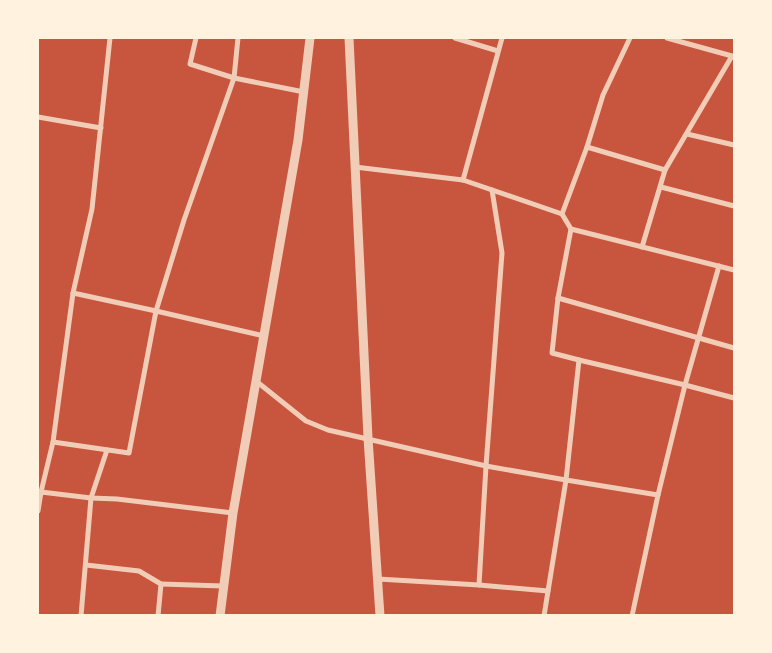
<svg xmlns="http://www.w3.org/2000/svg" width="772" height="653" viewBox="0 0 772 653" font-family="'Crimson Pro',serif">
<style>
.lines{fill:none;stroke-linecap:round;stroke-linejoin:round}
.minor{stroke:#f1ccb7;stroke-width:5}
.tertiary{stroke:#f1ccb7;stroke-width:9}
</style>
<rect width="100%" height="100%" fill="#c8553d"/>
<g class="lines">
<g class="minor">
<path d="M 196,38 L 190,64 L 234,78 L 304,92"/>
<path d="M 455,38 L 498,51"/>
<path d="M 38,117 L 101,128"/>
<path d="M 687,134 L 734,145"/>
<path d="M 587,147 L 665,170 L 642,247"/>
<path d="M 355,167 L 463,180 L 562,214 L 571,229 L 734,270"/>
<path d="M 665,170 L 732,56 L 667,38"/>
<path d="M 463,180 L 502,38"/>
<path d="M 661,187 L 734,206"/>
<path d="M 562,214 L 587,147 L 603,95 L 630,38"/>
<path d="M 571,229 L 558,298 L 734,348"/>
<path d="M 719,266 L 685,385 L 734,398"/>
<path d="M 73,293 L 156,311 L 184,220 L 234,78 L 238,38"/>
<path d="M 558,298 L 552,353 L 579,360"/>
<path d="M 579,360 L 685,385 L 658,495 L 566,480 Z"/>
<path d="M 256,381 L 306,421 L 328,430 L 486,466 L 566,480 L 544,616"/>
<path d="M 53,442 L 129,453 L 156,311 L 264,336"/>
<path d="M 107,450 L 91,498 L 117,499 L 233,513"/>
<path d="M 41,492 L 53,442 L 73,293 L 92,209 L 110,38"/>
<path d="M 38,511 L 41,492 L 91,498 L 81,616"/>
<path d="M 86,565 L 139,571 L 161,584 L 158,616"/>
<path d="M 378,579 L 479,585 L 548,591"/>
<path d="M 161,584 L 223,586"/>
<path d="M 479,585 L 486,466 L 502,253 L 492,190"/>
<path d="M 632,616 L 658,495"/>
</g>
<g class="tertiary">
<path d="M 349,38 L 368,438 L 380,616"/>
<path d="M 220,616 L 233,513 L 298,140 L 310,38"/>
</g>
</g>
<rect width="772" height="653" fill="none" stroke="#fff3e0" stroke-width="78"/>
</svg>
